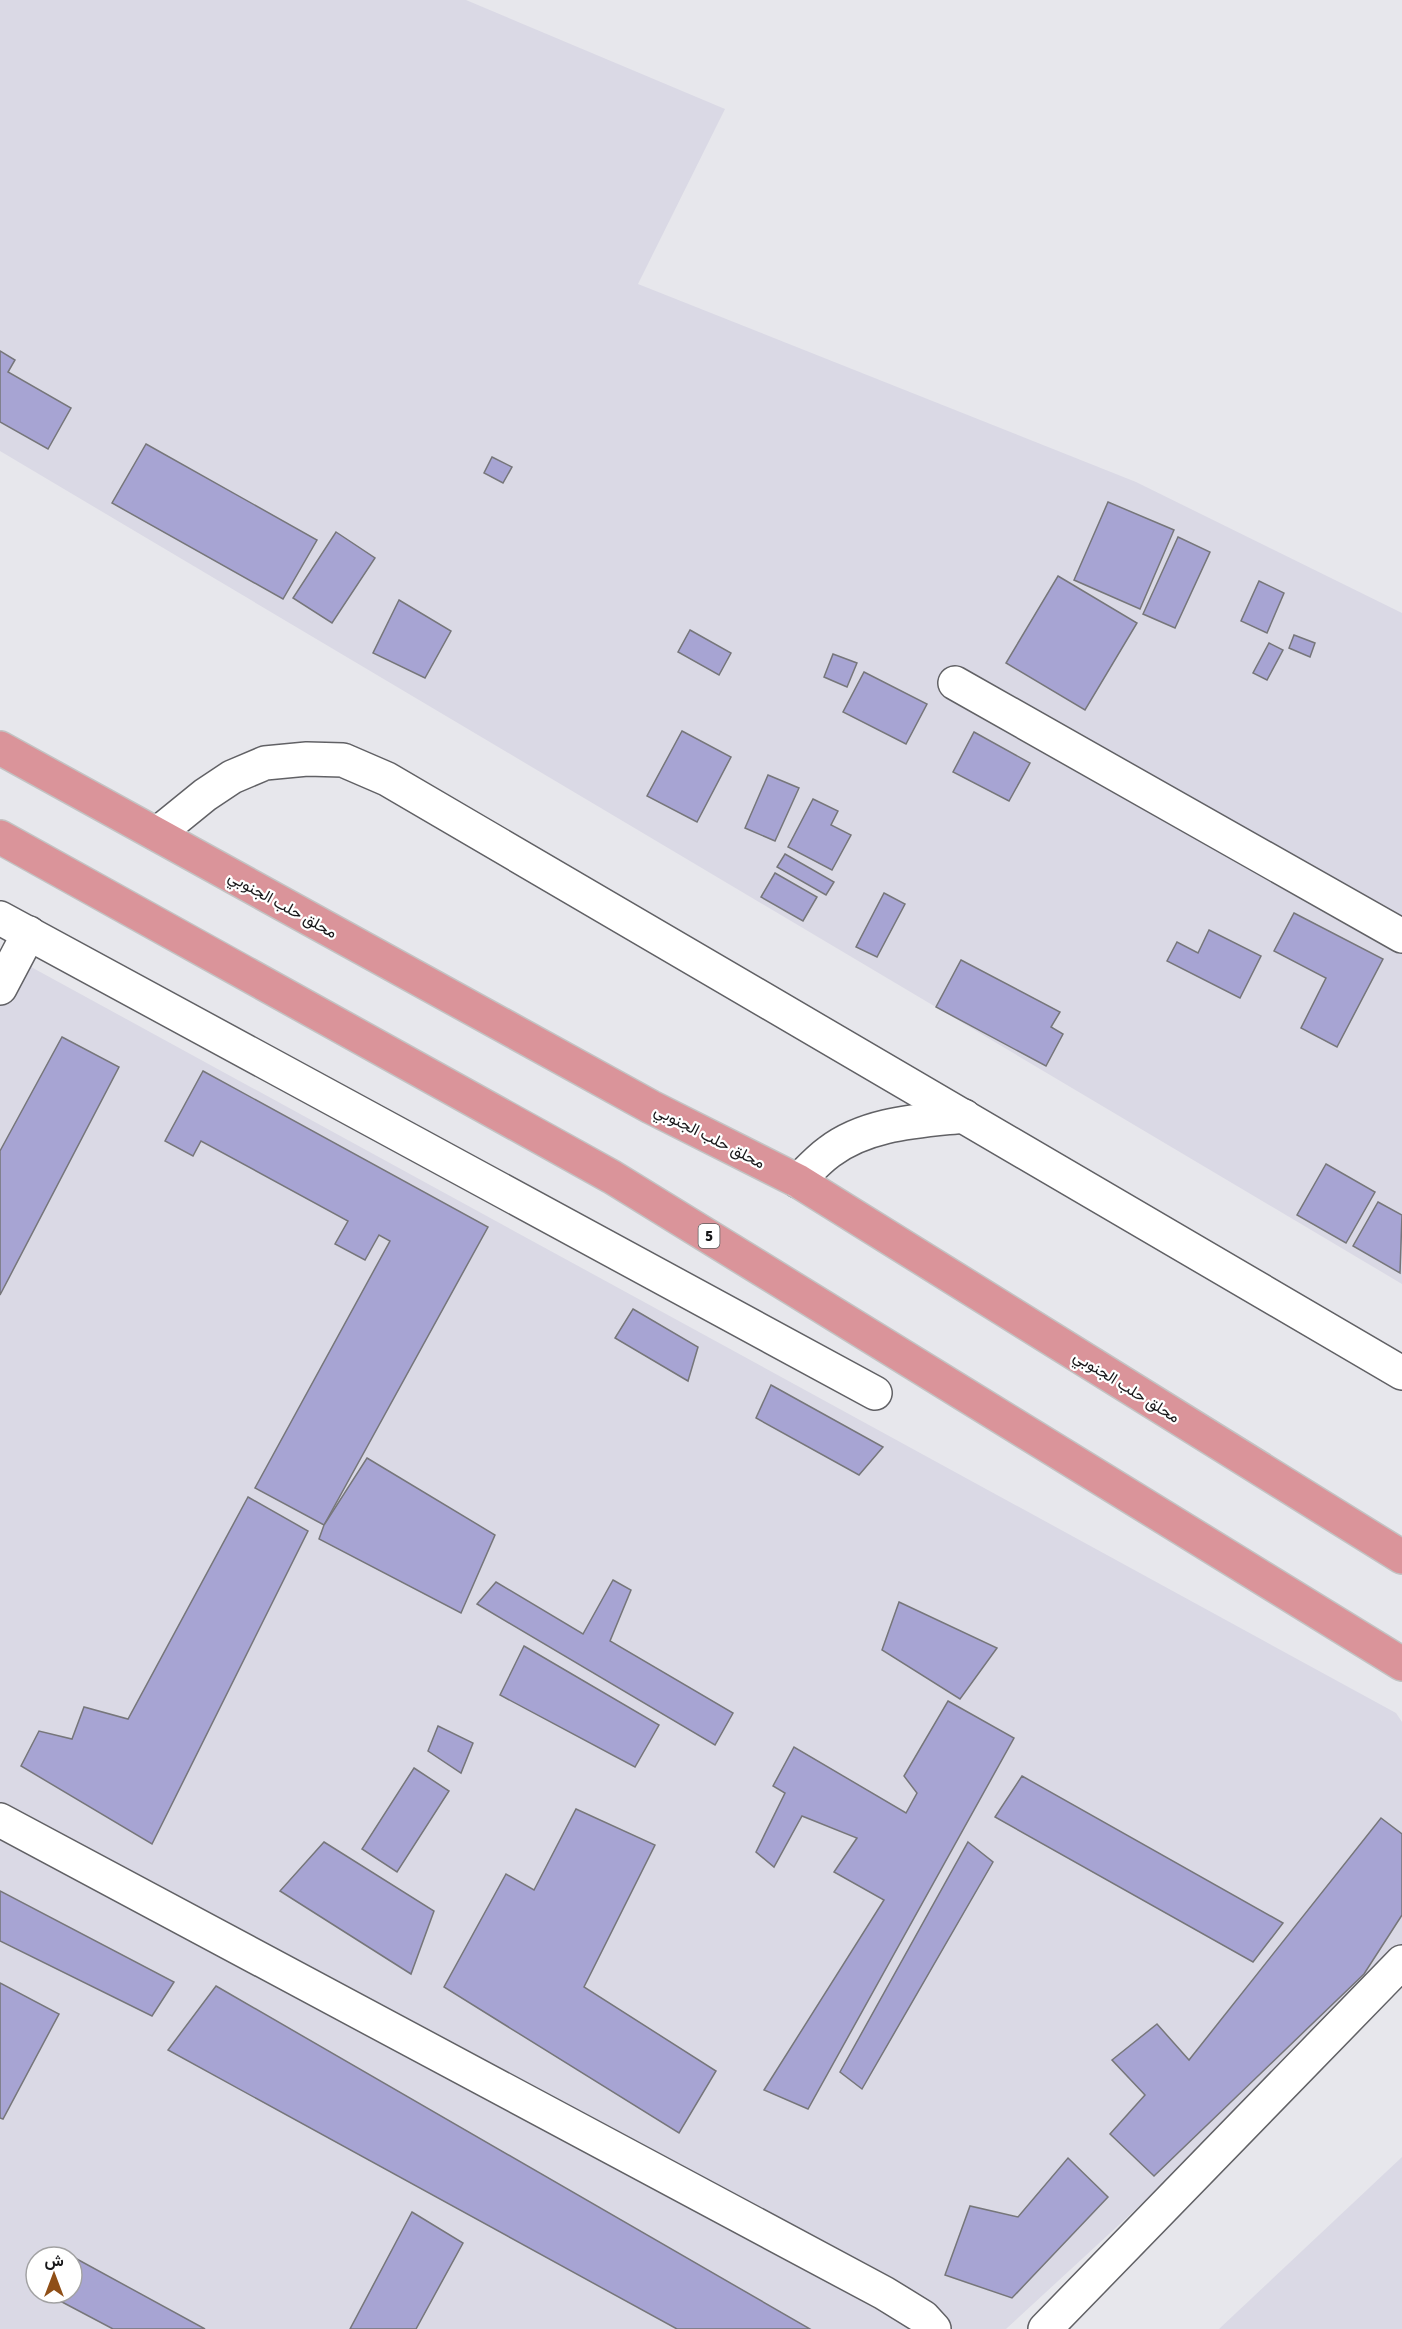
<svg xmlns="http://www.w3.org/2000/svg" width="1402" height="2329" viewBox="0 0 1402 2329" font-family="Signika,Vazirmatn,sans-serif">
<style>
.built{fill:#dad9e5;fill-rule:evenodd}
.building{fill:#a7a4d3;stroke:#76767a;stroke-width:1.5}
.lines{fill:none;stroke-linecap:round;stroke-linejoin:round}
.minor-casing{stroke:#616165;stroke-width:36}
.trunk-casing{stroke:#c3c3c3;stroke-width:36}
.minor{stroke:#fff;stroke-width:33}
.trunk{stroke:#da949a;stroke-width:33}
.labels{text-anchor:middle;stroke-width:4.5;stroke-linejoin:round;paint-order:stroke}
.shield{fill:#fff;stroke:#5d5d5e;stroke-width:1.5}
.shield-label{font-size:15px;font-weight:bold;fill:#171719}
.street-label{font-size:16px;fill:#171719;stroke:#fff}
</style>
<rect width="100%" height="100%" fill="#e7e7ec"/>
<g class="built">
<path d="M 0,0 L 466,0 L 725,109 L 638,284 L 1136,482 L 1402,613 L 1402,1284 L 0,451 Z"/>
<path d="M 0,950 L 1396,1713 L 1402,1722 L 1402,1964 L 1006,2329 L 0,2329 ZM 36,2257 L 72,2257 L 72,2293 L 36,2293 Z"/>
<path d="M 1402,2157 L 1402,2329 L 1219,2329 Z"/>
</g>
<g class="building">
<path d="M 0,351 L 15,360 L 8,372 L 71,408 L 48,449 L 0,422 Z"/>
<path d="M 146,444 L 317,540 L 283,599 L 112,503 Z"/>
<path d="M 492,457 L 512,467 L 503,483 L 484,473 Z"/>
<path d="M 1108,502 L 1174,530 L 1140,609 L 1074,580 Z"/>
<path d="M 336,532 L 375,558 L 332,623 L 293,598 Z"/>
<path d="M 1178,537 L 1210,552 L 1175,628 L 1143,614 Z"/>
<path d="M 1058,576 L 1137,623 L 1085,710 L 1006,663 Z"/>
<path d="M 1259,581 L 1284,593 L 1267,633 L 1241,621 Z"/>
<path d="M 399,600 L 451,631 L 425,678 L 373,653 Z"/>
<path d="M 690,630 L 731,653 L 719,675 L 678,652 Z"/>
<path d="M 1294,635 L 1315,643 L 1310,657 L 1289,648 Z"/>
<path d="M 1269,643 L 1283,650 L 1267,680 L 1253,673 Z"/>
<path d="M 833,654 L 857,663 L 847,687 L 824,677 Z"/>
<path d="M 864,672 L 927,704 L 906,744 L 843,712 Z"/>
<path d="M 682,731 L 731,757 L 697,822 L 647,796 Z"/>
<path d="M 974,732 L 1030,763 L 1009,801 L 953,772 Z"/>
<path d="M 768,775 L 799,788 L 775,841 L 745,828 Z"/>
<path d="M 813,799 L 838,811 L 831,825 L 851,835 L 832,870 L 788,847 Z"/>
<path d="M 785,854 L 834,882 L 826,895 L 777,867 Z"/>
<path d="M 775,873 L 817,897 L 803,921 L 761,897 Z"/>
<path d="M 884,893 L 905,904 L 877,957 L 856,947 Z"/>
<path d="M 1294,913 L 1383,959 L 1337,1047 L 1301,1028 L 1326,978 L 1274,951 Z"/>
<path d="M 1209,930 L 1261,956 L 1240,998 L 1167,961 L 1177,942 L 1198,953 Z"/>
<path d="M 961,960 L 1060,1012 L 1051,1027 L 1063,1034 L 1046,1066 L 936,1007 Z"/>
<path d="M 62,1037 L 119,1067 L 0,1295 L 0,1151 Z"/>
<path d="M 203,1071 L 488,1227 L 324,1525 L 255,1488 L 390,1241 L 379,1235 L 365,1260 L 335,1244 L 348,1221 L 201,1141 L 193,1156 L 165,1141 Z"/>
<path d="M 1326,1164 L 1375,1192 L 1346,1243 L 1297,1215 Z"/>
<path d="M 1378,1202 L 1402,1215 L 1400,1273 L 1353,1246 Z"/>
<path d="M 633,1309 L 698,1347 L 688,1381 L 615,1338 Z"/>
<path d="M 771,1385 L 883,1447 L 859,1475 L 756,1418 Z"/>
<path d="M 367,1458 L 495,1535 L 461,1613 L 319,1539 L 324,1525 Z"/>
<path d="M 248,1497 L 308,1531 L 152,1844 L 21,1766 L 39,1731 L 72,1739 L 84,1707 L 128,1719 Z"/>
<path d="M 613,1580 L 631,1590 L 610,1641 L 733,1713 L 715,1745 L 477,1604 L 496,1582 L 583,1634 Z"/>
<path d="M 899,1602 L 997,1648 L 960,1699 L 882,1650 Z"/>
<path d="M 524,1646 L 659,1725 L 635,1767 L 500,1695 Z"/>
<path d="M 948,1701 L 1014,1738 L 808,2109 L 764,2090 L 884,1900 L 834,1872 L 857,1838 L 802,1816 L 774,1867 L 756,1852 L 785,1793 L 773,1786 L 794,1747 L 906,1813 L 917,1793 L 904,1776 Z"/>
<path d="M 438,1726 L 473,1743 L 461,1773 L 428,1751 Z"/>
<path d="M 414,1768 L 449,1791 L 397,1872 L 362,1849 Z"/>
<path d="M 1022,1776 L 1283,1923 L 1253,1962 L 995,1817 Z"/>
<path d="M 576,1809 L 655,1845 L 584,1987 L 716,2071 L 679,2133 L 444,1987 L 506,1874 L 534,1890 Z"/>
<path d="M 1381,1818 L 1402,1834 L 1402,1915 L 1364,1974 L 1154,2176 L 1110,2134 L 1145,2095 L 1112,2060 L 1157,2024 L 1189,2060 Z"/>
<path d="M 324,1842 L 434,1911 L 411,1974 L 280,1891 Z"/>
<path d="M 968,1842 L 993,1862 L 862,2089 L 840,2072 Z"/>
<path d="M 0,1891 L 174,1982 L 152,2016 L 0,1941 Z"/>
<path d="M 0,1983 L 59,2014 L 3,2119 L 0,2118 Z"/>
<path d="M 216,1986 L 810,2329 L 677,2329 L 168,2050 Z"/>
<path d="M 1068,2158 L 1108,2197 L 1012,2298 L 945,2275 L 970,2206 L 1018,2217 Z"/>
<path d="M 412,2212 L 463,2243 L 416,2329 L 350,2329 Z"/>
<path d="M 64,2252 L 205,2329 L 113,2329 L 45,2293 L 72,2293 L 72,2257 L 62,2257 Z"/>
</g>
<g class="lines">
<defs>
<g id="minor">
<path d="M 955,683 L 1402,936"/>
<path d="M 157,834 L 205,795 L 232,777 L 265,763 L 307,759 L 343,760 L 387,779 L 1402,1373"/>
<path d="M 0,918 L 875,1393"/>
<path d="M 0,988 L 29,933"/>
<path d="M 798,1181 C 808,1171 818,1160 829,1152 C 867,1123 919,1121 964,1116"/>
<path d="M 0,1820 L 884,2293 L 923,2317 L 934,2329"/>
<path d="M 1045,2329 L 1402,1962"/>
</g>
<g id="trunk">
<path d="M 0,748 L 651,1107 L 798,1181 L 1402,1557"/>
<path d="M 0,837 L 612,1177 L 1402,1664"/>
</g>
</defs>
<use href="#minor" class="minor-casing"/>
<use href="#trunk" class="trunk-casing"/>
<use href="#minor" class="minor"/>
<use href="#trunk" class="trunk"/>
</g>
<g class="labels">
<rect class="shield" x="698.5" y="1224" width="21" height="24" rx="4.5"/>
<g class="shield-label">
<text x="709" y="1241">5</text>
</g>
<g class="street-label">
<text transform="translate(283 904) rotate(29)" y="6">محلق حلب الجنوبي</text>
<text transform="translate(710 1136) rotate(27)" y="6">محلق حلب الجنوبي</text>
<text transform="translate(1127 1386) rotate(32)" y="6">محلق حلب الجنوبي</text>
</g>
</g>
<g transform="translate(54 2275)"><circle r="28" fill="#ffffff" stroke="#a2a2a3" stroke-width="1.5"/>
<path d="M0-4.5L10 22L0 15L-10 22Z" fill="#8f4f17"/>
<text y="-9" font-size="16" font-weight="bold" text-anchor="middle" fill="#171719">ش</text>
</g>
</svg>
